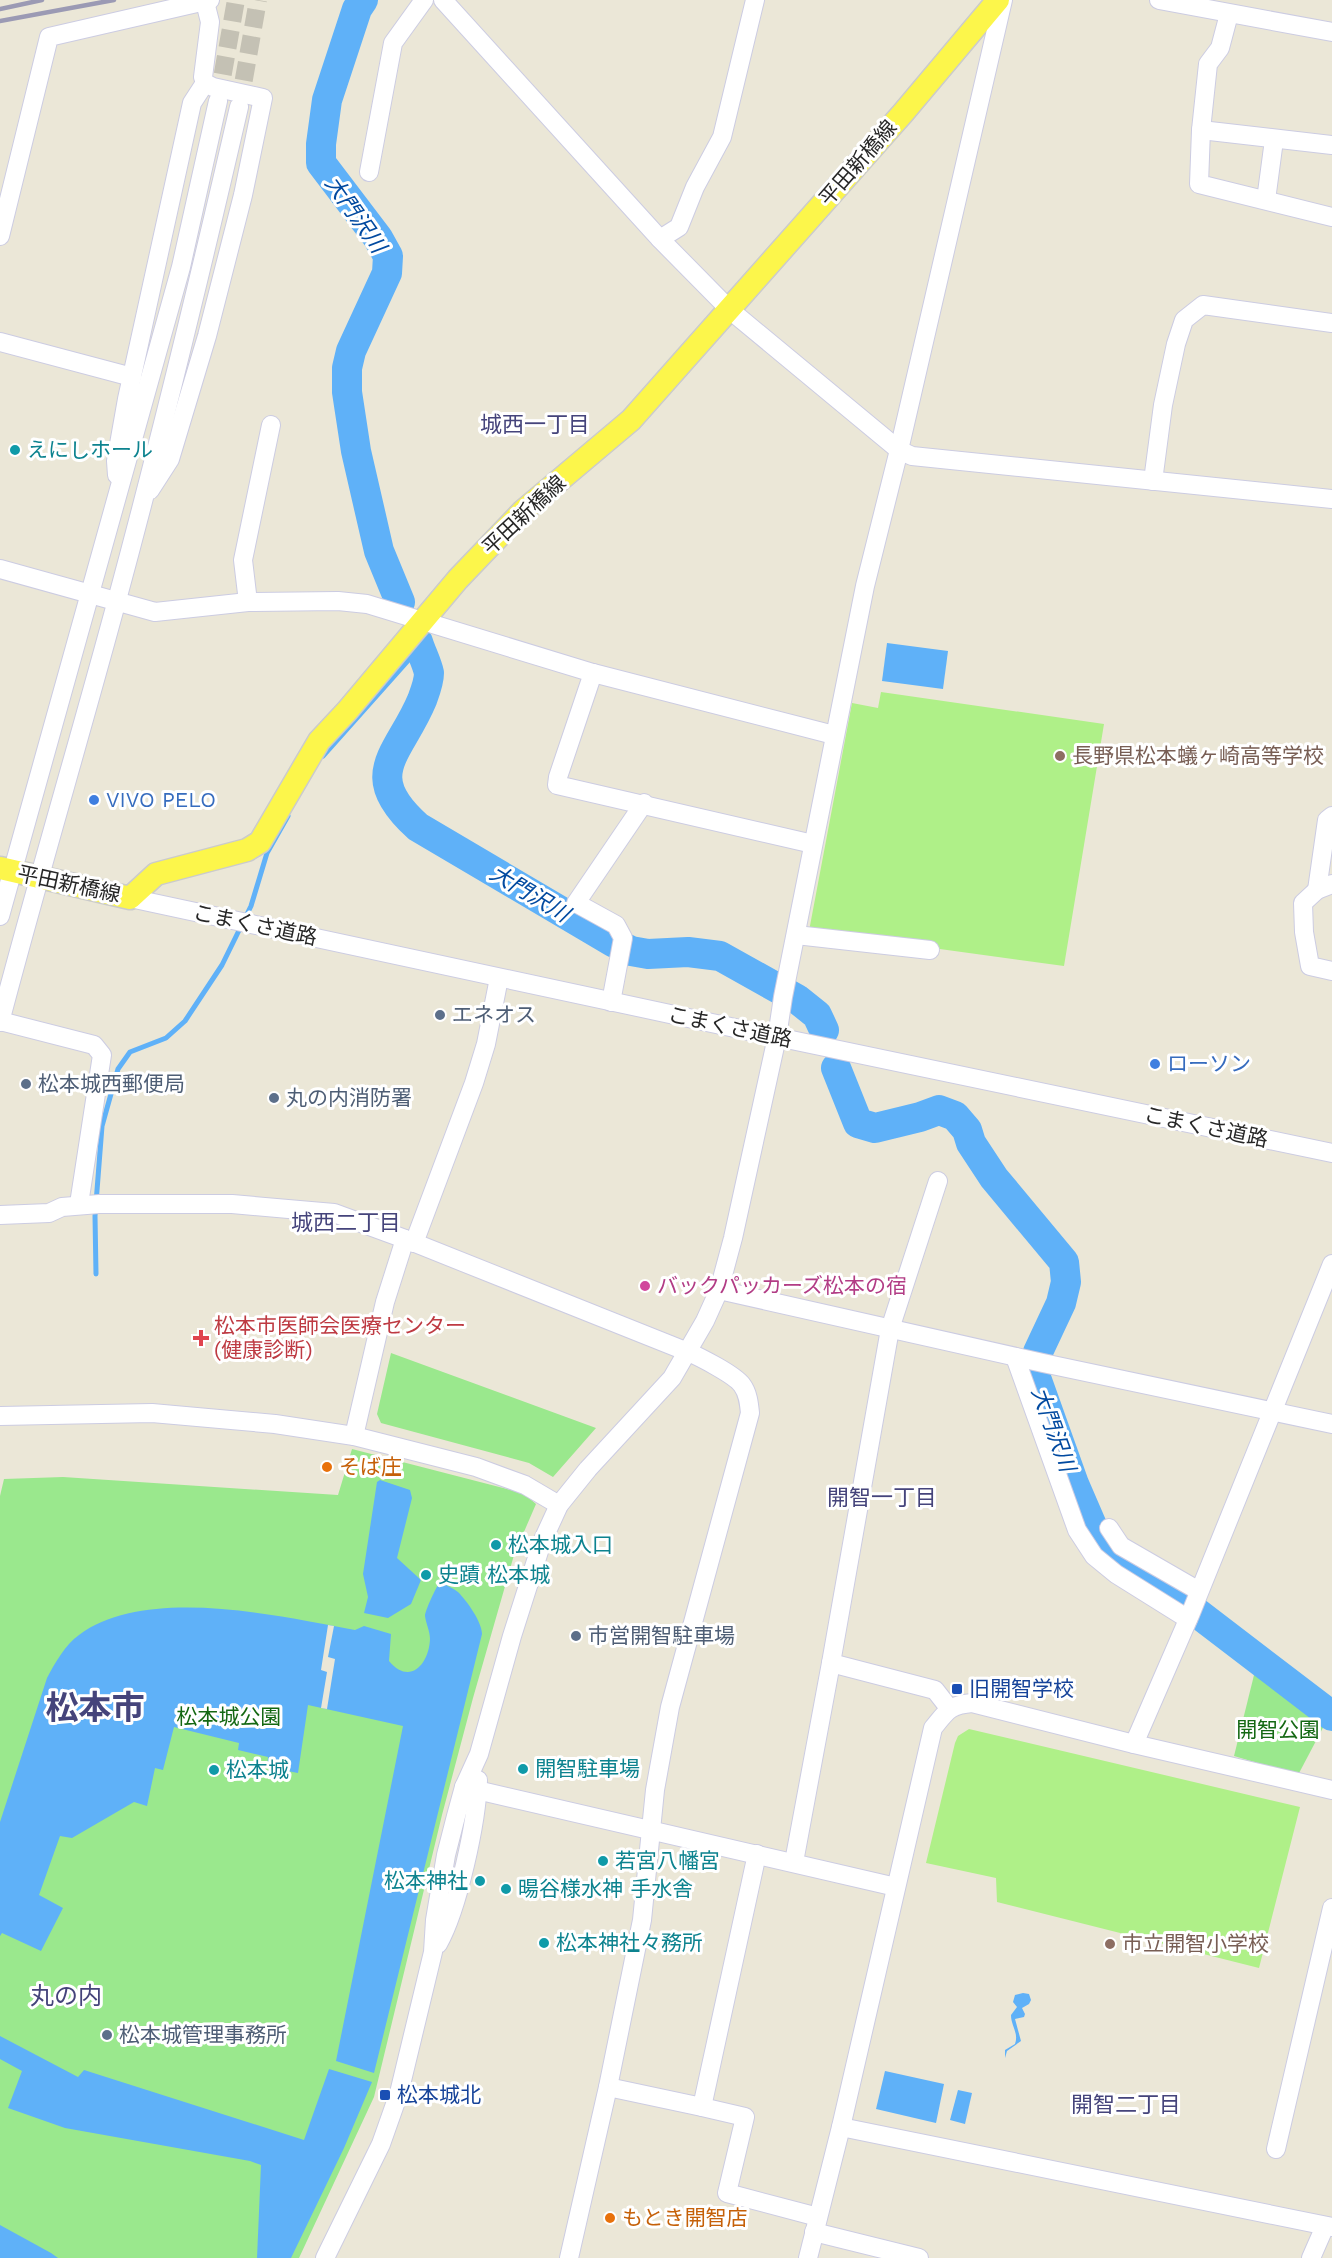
<svg xmlns="http://www.w3.org/2000/svg" width="1332" height="2258" viewBox="0 0 1332 2258" font-family="'Work Sans','Noto Sans JP',sans-serif">
<style>
.green{fill:#9ae88d}
.pitch{fill:#aff088}
.water{fill:#5fb1f8}
.pier{fill:#ebe7d7}
.lines{fill:none;stroke-linecap:round;stroke-linejoin:round}
.stream{stroke:#5fb1f8;stroke-width:5}
.river{stroke:#5fb1f8;stroke-width:30}
.minor-tunnel{stroke:#c4c1b4;stroke-width:18;stroke-dasharray:18 9;stroke-linecap:butt}
.minor-casing{stroke:#cccce2;stroke-width:20}
.major-casing{stroke:#cbcbcb;stroke-width:25}
.minor{stroke:#fff;stroke-width:18}
.major{stroke:#fcf64b;stroke-width:22}
.rail{stroke:#9b9ab4;stroke-width:4.5}
.culture-dot{fill:#0f9aa8;stroke:#fff;stroke-width:2}
.education-dot{fill:#8d6e63;stroke:#fff;stroke-width:2}
.shop-dot{fill:#3f7fe0;stroke:#fff;stroke-width:2}
.service-dot{fill:#5c6f8a;stroke:#fff;stroke-width:2}
.hotel-dot{fill:#d1479c;stroke:#fff;stroke-width:2}
.health-dot{fill:#e0444e;stroke:#fff;stroke-width:2}
.food-dot{fill:#e8710a;stroke:#fff;stroke-width:2}
.transit-dot{fill:#1a4fb4;stroke:#fff;stroke-width:2}
.labels{text-anchor:middle;stroke-width:6;stroke-linejoin:round;paint-order:stroke}
.street-label{font-size:21px;fill:#272727;stroke:#fff}
.culture-label{font-size:21px;fill:#0d838f;stroke:#fff;text-anchor:start}
.education-label{font-size:21px;fill:#785e54;stroke:#fff;text-anchor:start}
.shop-label{font-size:21px;fill:#366cbe;stroke:#fff;text-anchor:start}
.service-label{font-size:21px;fill:#4e5e75;stroke:#fff;text-anchor:start}
.hotel-label{font-size:21px;fill:#b23c85;stroke:#fff;text-anchor:start}
.health-label{font-size:21px;fill:#be3a42;stroke:#fff;text-anchor:start}
.food-label{font-size:21px;fill:#c56008;stroke:#fff;text-anchor:start}
.transit-label{font-size:21px;fill:#164399;stroke:#fff;text-anchor:start}
.park-label{font-size:21px;fill:#146813;stroke:#fff}
.water-label{font-size:22px;font-style:italic;fill:#024aa0;stroke:#fff}
.neighbourhood-label{font-size:22px;fill:#45447b;stroke:#fff}
.quarter-label{font-size:24px;fill:#45447b;stroke:#fff}
.town-label{font-size:33px;font-weight:bold;fill:#45447b;stroke:#fff}
</style>
<rect width="100%" height="100%" fill="#ebe7d7"/>
<g class="green">
<path d="M 391,1353 L 596,1428 L 553,1477 L 529,1463 L 381,1423 L 377,1414 Z"/>
<path d="M 352,1449 L 523,1493 L 536,1504 L 514,1555 L 473,1698 L 442,1815 L 374,2097 L 299,2258 L 0,2258 L 0,1496 L 4,1479 L 63,1477 L 338,1495 Z"/>
<path d="M 1256,1667 L 1326,1722 L 1298,1775 L 1234,1756 Z"/>
</g>
<g class="pitch">
<path d="M 881,692 L 1104,724 L 1064,966 L 809,931 L 852,703 L 878,708 Z"/>
<path d="M 969,1729 L 1300,1807 L 1259,1968 L 997,1902 L 996,1878 L 926,1863 L 955,1743 L 958,1736 Z"/>
</g>
<g class="water">
<path d="M 887,643 L 948,651 L 943,689 L 882,681 Z"/>
<path d="M 380,1480 L 410,1490 L 412,1498 L 397,1558 L 421,1580 L 411,1604 L 388,1618 L 364,1613 L 368,1597 L 363,1574 L 377,1482 Z"/>
<path d="M 440,1582 C 446,1585 453,1588 458,1592 C 467,1601 482,1622 482,1634 L 374,2073 L 336,2061 L 403,1726 L 308,1705 L 298,1773 L 267,1767 L 268,1757 L 238,1750 L 239,1743 L 174,1727 L 163,1770 L 155,1768 L 147,1806 L 134,1802 L 72,1838 L 60,1836 L 39,1895 L 63,1908 L 41,1951 L 2,1933 L 0,1936 L 0,1822 L 47,1678 C 55,1663 65,1645 79,1635 C 146,1585 280,1616 355,1630 L 364,1626 L 391,1634 L 389,1661 C 410,1686 429,1664 430,1639 C 430,1631 426,1624 425,1616 C 425,1611 436,1587 440,1582 Z"/>
<path d="M 1023,1993 L 1029,1994 L 1031,2000 L 1029,2004 L 1022,2008 L 1025,2014 L 1024,2017 L 1015,2019 L 1021,2041 L 1007,2051 L 1005,2058 L 1005,2050 L 1015,2044 C 1019,2033 1011,2026 1011,2015 L 1017,2007 L 1013,2002 L 1015,1995 Z"/>
<path d="M 0,2036 L 78,2077 L 84,2070 L 304,2140 L 329,2069 L 372,2082 L 344,2148 L 291,2258 L 257,2258 L 261,2165 L 250,2161 L 65,2128 L 8,2108 L 22,2071 L 0,2059 Z"/>
<path d="M 885,2071 L 944,2084 L 936,2123 L 876,2109 Z"/>
<path d="M 958,2090 L 972,2093 L 965,2124 L 950,2120 Z"/>
<path d="M 0,2225 L 51,2253 L 58,2258 L 0,2258 Z"/>
</g>
<path class="pier" d="M 328,1625 L 334,1626 L 328,1657 L 335,1659 L 327,1709 L 321,1708 L 327,1672 L 321,1670 Z"/>
<g class="lines">
<g class="stream">
<path d="M 323,756 L 420,647"/>
<path d="M 96,1274 L 95,1216 L 102,1126 L 118,1069 L 130,1052 L 166,1038 L 185,1021 L 222,965 L 251,906 L 267,853 L 288,816"/>
</g>
<g class="river">
<path d="M 363,0 L 357,9 L 327,100 L 321,144 L 321,163 L 378,238 L 388,256 L 387,273 L 351,351 L 347,368 L 347,392 L 356,451 L 379,551 L 400,602"/>
<path d="M 418,642 C 421,652 427,663 429,673 C 429,682 425,692 422,700 C 399,755 359,774 418,827 L 613,942 L 631,951 L 648,954 L 688,952 L 720,956 L 797,999 L 817,1015 L 824,1030"/>
<path d="M 836,1068 L 858,1123 L 875,1128 L 920,1117 L 939,1110 L 955,1116 L 967,1130 L 971,1143 L 994,1178 L 1064,1262 L 1066,1282 L 1061,1303 L 1038,1352 L 1034,1372 L 1074,1484 L 1093,1528 L 1111,1553 L 1179,1599 L 1332,1716"/>
</g>
<g class="minor-tunnel">
<path d="M 218,101 L 236,0"/>
<path d="M 239,107 L 258,0"/>
</g>
<defs>
<g id="minor">
<path d="M 443,0 L 660,239 L 730,310 L 899,450 L 912,456 L 1332,499"/>
<path d="M 1159,0 L 1332,32"/>
<path d="M 1229,14 L 1220,48 L 1208,64 L 1201,130 L 1199,184 L 1332,217"/>
<path d="M 1201,130 L 1332,145"/>
<path d="M 369,172 L 393,43 L 424,0"/>
<path d="M 1266,200 L 1274,140"/>
<path d="M 0,236 L 49,37 L 210,0"/>
<path d="M 660,239 L 679,227 L 695,187 L 722,137 L 755,0"/>
<path d="M 0,342 L 132,377"/>
<path d="M 117,475 L 116,461 L 127,399 L 192,103 L 205,83"/>
<path d="M 1153,481 L 1163,405 L 1176,344 L 1184,320 L 1203,305 L 1332,323"/>
<path d="M 150,490 L 170,459 L 207,336 L 243,195 L 263,98 L 213,87 L 205,83 L 203,77 L 210,22 L 205,2"/>
<path d="M 0,569 L 155,612 L 248,602 L 338,601 L 367,604 L 593,673 L 834,735"/>
<path d="M 248,602 L 243,560 L 271,425"/>
<path d="M 593,673 L 558,777 L 557,785 L 813,844"/>
<path d="M 1332,884 L 1317,890 L 1303,903 L 1304,932 L 1310,966 L 1332,971"/>
<path d="M 1317,890 L 1327,820 L 1332,816"/>
<path d="M 130,898 L 777,1037 L 1332,1153"/>
<path d="M 0,916 L 181,267 L 218,101"/>
<path d="M 796,935 L 930,950"/>
<path d="M 611,1002 L 623,938 L 616,925 L 576,903 L 644,803"/>
<path d="M 0,1021 L 94,1045 L 102,1055 L 79,1204"/>
<path d="M 0,1022 C 37,881 79,741 117,600 C 161,437 201,272 239,107"/>
<path d="M 0,1215 L 49,1213 L 62,1207 L 99,1204 L 232,1204 L 334,1213 L 405,1239 L 688,1352 C 700,1357 735,1375 742,1385 C 748,1393 749,1403 750,1413 L 670,1707 L 655,1790 L 642,1920 L 608,2087 L 569,2258"/>
<path d="M 414,1243 L 474,1083 L 486,1044 L 499,978"/>
<path d="M 719,1290 L 1043,1363 L 1332,1424"/>
<path d="M 1015,1357 L 1077,1530 L 1094,1556 L 1116,1574 L 1188,1619"/>
<path d="M 0,1416 L 152,1413 L 275,1424 L 354,1436 L 476,1467 L 525,1485 L 559,1505"/>
<path d="M 354,1436 L 385,1302 L 405,1239"/>
<path d="M 1109,1528 L 1121,1546 L 1199,1591"/>
<path d="M 831,1663 L 935,1690 L 949,1708"/>
<path d="M 1134,1744 L 1190,1615 L 1332,1264"/>
<path d="M 464,1787 L 896,1887"/>
<path d="M 794,1862 L 831,1663 L 890,1329 L 938,1181"/>
<path d="M 438,1944 C 458,1909 477,1821 478,1780"/>
<path d="M 608,2087 L 702,2107 L 757,1854"/>
<path d="M 702,2107 L 745,2117 L 727,2193 L 818,2217"/>
<path d="M 841,2127 L 1332,2227"/>
<path d="M 1276,2149 L 1332,1908"/>
<path d="M 814,2232 L 919,2258"/>
<path d="M 325,2258 L 381,2144 L 399,2093 L 433,1952 L 435,1920 L 446,1855 L 456,1816 L 464,1787 L 479,1754 L 512,1636 L 542,1542 L 559,1505 L 588,1469 L 672,1378 L 705,1321 L 719,1290 L 733,1238 L 777,1037 L 783,997 L 865,586 L 899,450 L 1003,0"/>
<path d="M 808,2258 L 841,2127 L 933,1728 C 947,1711 949,1705 972,1703 L 1134,1744 L 1332,1790"/>
<path d="M 1311,2258 L 1325,2226"/>
</g>
<path id="major" d="M 0,868 L 130,898 L 156,874 L 247,850 L 260,842 L 319,741 L 347,711 L 458,579 L 523,511 L 631,420 L 903,113 L 998,0"/>
</defs>
<use href="#minor" class="minor-casing"/>
<use href="#major" class="major-casing"/>
<use href="#minor" class="minor"/>
<use href="#major" class="major"/>
<g class="rail">
<path d="M 0,9 L 42,0"/>
<path d="M 0,21 L 114,0"/>
</g>
</g>
<g class="culture-dot">
<circle cx="15" cy="450" r="6"/>
<circle cx="496" cy="1545" r="6"/>
<circle cx="426" cy="1575" r="6"/>
<circle cx="523" cy="1769" r="6"/>
<circle cx="214" cy="1770" r="6"/>
<circle cx="603" cy="1861" r="6"/>
<circle cx="480" cy="1881" r="6"/>
<circle cx="506" cy="1889" r="6"/>
<circle cx="544" cy="1943" r="6"/>
</g>
<g class="education-dot">
<circle cx="1060" cy="756" r="6"/>
<circle cx="1110" cy="1944" r="6"/>
</g>
<g class="shop-dot">
<circle cx="94" cy="800" r="6"/>
<circle cx="1155" cy="1064" r="6"/>
</g>
<g class="service-dot">
<circle cx="440" cy="1015" r="6"/>
<circle cx="26" cy="1084" r="6"/>
<circle cx="274" cy="1098" r="6"/>
<circle cx="576" cy="1636" r="6"/>
<circle cx="107" cy="2035" r="6"/>
</g>
<circle class="hotel-dot" cx="645" cy="1286" r="6"/>
<path class="health-dot" d="M198 1329h6v6h6v6h-6v6h-6v-6h-6v-6h6z"/>
<g class="food-dot">
<circle cx="327" cy="1467" r="6"/>
<circle cx="610" cy="2218" r="6"/>
</g>
<g class="transit-dot">
<rect x="951" y="1683" width="12" height="12" rx="3"/>
<rect x="379" y="2089" width="12" height="12" rx="3"/>
</g>
<g class="labels">
<g class="street-label">
<text transform="translate(858 163) rotate(-49)" y="7">平田新橋線</text>
<text transform="translate(524 515) rotate(-43)" y="7">平田新橋線</text>
<text transform="translate(69 884) rotate(12)" y="7">平田新橋線</text>
<text transform="translate(255 925) rotate(12)" y="7">こまくさ道路</text>
<text transform="translate(730 1027) rotate(12)" y="7">こまくさ道路</text>
<text transform="translate(1206 1127) rotate(12)" y="7">こまくさ道路</text>
</g>
<g class="culture-label">
<text x="27" y="457">えにしホール</text>
<text x="508" y="1552">松本城入口</text>
<text x="438" y="1582">史蹟 松本城</text>
<text x="535" y="1776">開智駐車場</text>
<text x="226" y="1777">松本城</text>
<text x="615" y="1868">若宮八幡宮</text>
<text x="468" y="1888" text-anchor="end">松本神社</text>
<text x="518" y="1896">暘谷様水神 手水舎</text>
<text x="556" y="1950">松本神社々務所</text>
</g>
<g class="education-label">
<text x="1072" y="763">長野県松本蟻ヶ崎高等学校</text>
<text x="1122" y="1951">市立開智小学校</text>
</g>
<g class="shop-label">
<text x="106" y="807">VIVO PELO</text>
<text x="1167" y="1071">ローソン</text>
</g>
<g class="service-label">
<text x="452" y="1022">エネオス</text>
<text x="38" y="1091">松本城西郵便局</text>
<text x="286" y="1105">丸の内消防署</text>
<text x="588" y="1643">市営開智駐車場</text>
<text x="119" y="2042">松本城管理事務所</text>
</g>
<g class="hotel-label">
<text x="657" y="1293">バックパッカーズ松本の宿</text>
</g>
<g class="health-label">
<text x="214" y="1333">松本市医師会医療センター<tspan x="214" dy="24">(健康診断)</tspan></text>
</g>
<g class="food-label">
<text x="339" y="1474">そば庄</text>
<text x="622" y="2225">もとき開智店</text>
</g>
<g class="transit-label">
<text x="969" y="1696">旧開智学校</text>
<text x="397" y="2102">松本城北</text>
</g>
<g class="park-label">
<text x="229" y="1724">松本城公園</text>
<text x="1278" y="1737">開智公園</text>
</g>
<g class="water-label">
<text transform="translate(356 214) rotate(55)" y="8">大門沢川</text>
<text transform="translate(530 893) rotate(31)" y="8">大門沢川</text>
<text transform="translate(1054 1429) rotate(70)" y="8">大門沢川</text>
</g>
<g class="neighbourhood-label">
<text x="535" y="432">城西一丁目</text>
<text x="346" y="1230">城西二丁目</text>
<text x="882" y="1505">開智一丁目</text>
<text x="1126" y="2112">開智二丁目</text>
</g>
<g class="quarter-label">
<text x="66" y="2004">丸の内</text>
</g>
<g class="town-label">
<text x="95" y="1719">松本市</text>
</g>
</g>
</svg>
